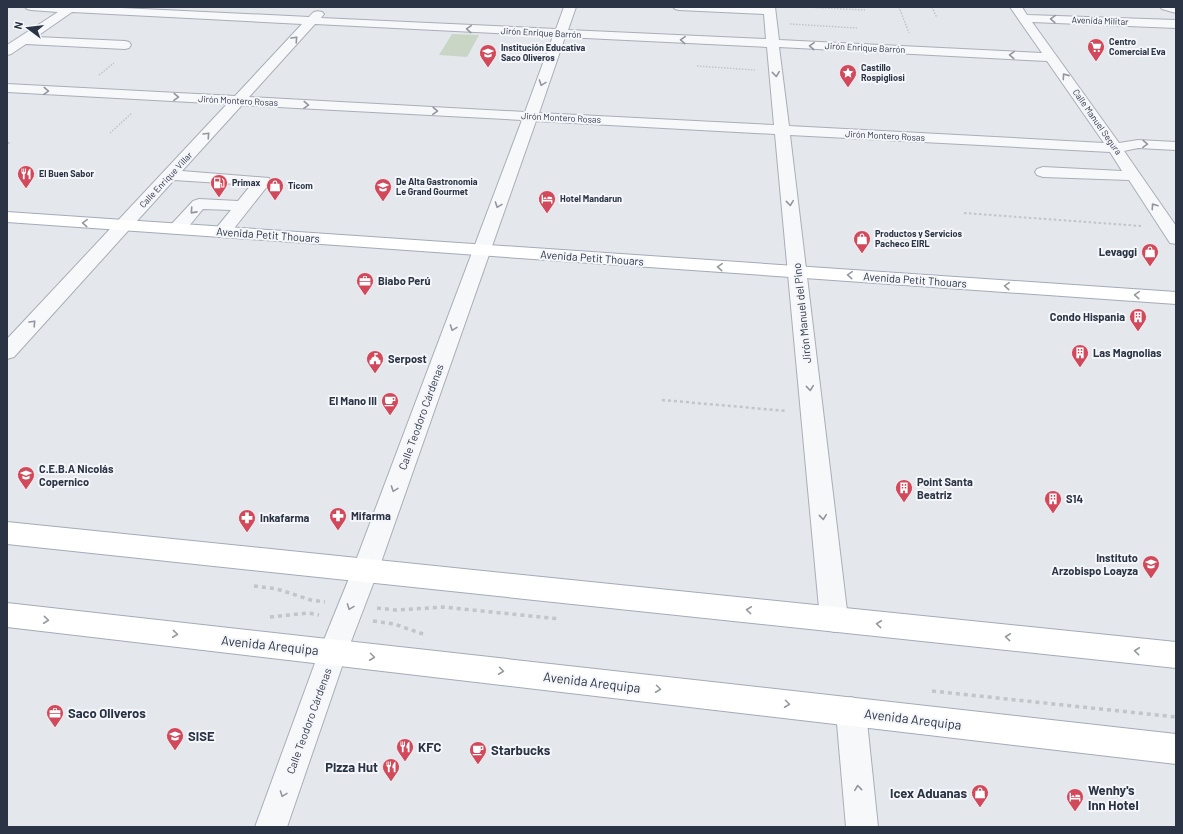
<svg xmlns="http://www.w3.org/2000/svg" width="1183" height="834" viewBox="0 0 1183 834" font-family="Barlow,sans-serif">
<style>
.green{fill:#c9d6c5}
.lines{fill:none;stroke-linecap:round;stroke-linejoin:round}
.minor-casing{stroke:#a9aeb7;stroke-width:2}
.major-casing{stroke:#a3abb8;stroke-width:2}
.path-far3{stroke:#c2c5cb;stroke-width:1.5;stroke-dasharray:1.5 1.5;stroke-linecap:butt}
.path-far2{stroke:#c2c5cb;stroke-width:2;stroke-dasharray:2.5 2.5;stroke-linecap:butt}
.path-far1{stroke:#c2c5cb;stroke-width:2.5;stroke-dasharray:3 3;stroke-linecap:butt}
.path{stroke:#c2c5cb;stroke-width:3.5;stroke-dasharray:4 4;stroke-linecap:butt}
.minor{fill:#f7f8fa;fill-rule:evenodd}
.major{fill:#fff;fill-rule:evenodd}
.oneway{stroke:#9196a0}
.oneway2{stroke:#959aa2}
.labels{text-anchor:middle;stroke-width:4;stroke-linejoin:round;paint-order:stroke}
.far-street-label{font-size:9px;fill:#2b3445;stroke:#f4f6f9}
.far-poi-label{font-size:9px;font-weight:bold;fill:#2b3445;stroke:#f4f6f9;text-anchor:start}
.street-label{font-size:11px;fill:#2b3445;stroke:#f4f6f9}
.poi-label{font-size:11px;font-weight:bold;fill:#2b3445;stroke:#f4f6f9;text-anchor:start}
.near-street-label{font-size:13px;fill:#2b3445;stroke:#f4f6f9}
.near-poi-label{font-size:13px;font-weight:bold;fill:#2b3445;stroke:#f4f6f9;text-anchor:start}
</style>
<rect width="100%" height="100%" fill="#e4e7ec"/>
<path class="green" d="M 452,34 L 479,35 L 467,57 L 439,55 Z"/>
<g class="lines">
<defs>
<g id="minor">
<path d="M 25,7 L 101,7 L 309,17 C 313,12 315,10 322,12 L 324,14 L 321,18 L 556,29 L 564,7 L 576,7 L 568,30 L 766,39 L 764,14 L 679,10 L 675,9 L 673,7 L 775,7 L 779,40 L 1042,53 L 1010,7 L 1022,7 L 1027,15 L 1176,20 L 1176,28 L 1032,22 L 1119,143 L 1138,140 L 1176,142 L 1176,150 L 1138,148 L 1124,151 L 1176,226 L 1176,244 L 1170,243 L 1129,180 L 1043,177 L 1037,175 L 1035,172 L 1037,169 L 1043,167 L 1122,171 L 1110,152 L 790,135 L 848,619 L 844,628 L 834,632 L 824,628 L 820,619 L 775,134 L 536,121 L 378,571 L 347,652 L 287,827 L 255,827 L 319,652 L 352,571 L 522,120 L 242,105 L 182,171 L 269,178 L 271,181 L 269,184 L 228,236 L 222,237 L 216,236 L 213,232 L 231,210 L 203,209 C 194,219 185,236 170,233 L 167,229 L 193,201 L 199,199 L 238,201 L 251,185 L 174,180 L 14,357 L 7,359 L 7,339 L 227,104 L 7,92 L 7,84 L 235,96 L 302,24 L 72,12 L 36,37 L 125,41 L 129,42 L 131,45 L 129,48 L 125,49 L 26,44 L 11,54 L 7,55 L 7,45 L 58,12 L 31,10 L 27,9 ZM 315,24 L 553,36 L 525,112 L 249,97 ZM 565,37 L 767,47 L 774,125 L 539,113 ZM 779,47 L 1047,61 L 1104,143 L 789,126 Z"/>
<path d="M 1160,7 L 1176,7 L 1176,13 L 1162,9 Z"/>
<path d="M 851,697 L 862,701 L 866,712 L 878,827 L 846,827 L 836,712 L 840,701 Z"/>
</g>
<g id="major">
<path d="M 7,212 L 1176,292 L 1176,304 L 7,222 Z"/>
<path d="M 7,522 L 1176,642 L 1176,668 L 7,544 Z"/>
<path d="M 7,603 L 1176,734 L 1176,764 L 7,627 Z"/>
</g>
</defs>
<use href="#minor" class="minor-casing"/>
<use href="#major" class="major-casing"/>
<g class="path-far3">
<path d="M 804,7 L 865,10"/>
<path d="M 899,7 L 909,33"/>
<path d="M 932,7 L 937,18"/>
<path d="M 790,24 L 857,28"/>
<path d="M 697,66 L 755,70"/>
<path d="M 99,75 L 114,63"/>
<path d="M 110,133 L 132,113"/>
</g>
<g class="path-far2">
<path d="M 7,143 L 10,143"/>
<path d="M 964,213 L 1141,226"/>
</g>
<path class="path-far1" d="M 662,400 L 787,411"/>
<g class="path">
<path d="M 254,586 L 277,589 L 311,600 L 325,602"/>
<path d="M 377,608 L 396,610 L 443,607 L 560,619"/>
<path d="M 270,617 L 308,613 L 319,615"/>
<path d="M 373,621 L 394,624 L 423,634"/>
<path d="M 932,691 L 1176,717"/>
</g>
<use href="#minor" class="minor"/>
<use href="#major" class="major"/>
</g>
<defs><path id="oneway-chevron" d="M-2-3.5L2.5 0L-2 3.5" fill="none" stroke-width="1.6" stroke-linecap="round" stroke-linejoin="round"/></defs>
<g class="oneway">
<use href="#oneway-chevron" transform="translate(1053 19) rotate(-178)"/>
<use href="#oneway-chevron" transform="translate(469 29) rotate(-177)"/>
<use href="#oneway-chevron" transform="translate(295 39) rotate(-47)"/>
<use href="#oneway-chevron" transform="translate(683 40) rotate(-177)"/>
<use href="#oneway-chevron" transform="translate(812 46) rotate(-177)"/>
<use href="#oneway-chevron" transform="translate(1012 55) rotate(-177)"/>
<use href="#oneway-chevron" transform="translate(776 74) rotate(84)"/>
<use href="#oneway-chevron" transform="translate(1065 76) rotate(-125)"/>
<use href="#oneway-chevron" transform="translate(542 83) rotate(110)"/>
<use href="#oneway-chevron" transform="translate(46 91) rotate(3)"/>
<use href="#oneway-chevron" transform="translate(176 97) rotate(3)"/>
<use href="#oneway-chevron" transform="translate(306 105) rotate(3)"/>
<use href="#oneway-chevron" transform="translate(435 111) rotate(3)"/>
<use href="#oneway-chevron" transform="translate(207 135) rotate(-47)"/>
<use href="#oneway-chevron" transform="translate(1145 144) rotate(3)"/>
<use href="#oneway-chevron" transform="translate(790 203) rotate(84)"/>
<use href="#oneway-chevron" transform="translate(498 205) rotate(110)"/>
<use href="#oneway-chevron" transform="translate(1154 206) rotate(-124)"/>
<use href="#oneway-chevron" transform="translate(193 211) rotate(132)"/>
<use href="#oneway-chevron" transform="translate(33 323) rotate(-47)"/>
<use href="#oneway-chevron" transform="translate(453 328) rotate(110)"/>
<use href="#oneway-chevron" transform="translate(810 388) rotate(84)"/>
<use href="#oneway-chevron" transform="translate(394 489) rotate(110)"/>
<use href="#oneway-chevron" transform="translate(823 517) rotate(84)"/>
<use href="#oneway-chevron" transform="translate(350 607) rotate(110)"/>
<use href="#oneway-chevron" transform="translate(858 788) rotate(-96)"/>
<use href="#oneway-chevron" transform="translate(283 794) rotate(110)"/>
</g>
<g class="oneway2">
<use href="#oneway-chevron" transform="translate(85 223) rotate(-176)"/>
<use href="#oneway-chevron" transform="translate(720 267) rotate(-176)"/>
<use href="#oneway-chevron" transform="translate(850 275) rotate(-176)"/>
<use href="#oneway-chevron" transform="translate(1007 286) rotate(-176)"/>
<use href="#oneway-chevron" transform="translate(1137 295) rotate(-176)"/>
<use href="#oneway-chevron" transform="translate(749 610) rotate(-174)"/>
<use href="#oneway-chevron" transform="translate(46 620) rotate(6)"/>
<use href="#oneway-chevron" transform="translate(879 624) rotate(-174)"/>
<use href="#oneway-chevron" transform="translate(175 634) rotate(6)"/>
<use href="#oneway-chevron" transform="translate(1008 637) rotate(-174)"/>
<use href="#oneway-chevron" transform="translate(1137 651) rotate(-174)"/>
<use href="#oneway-chevron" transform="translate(372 657) rotate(7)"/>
<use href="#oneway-chevron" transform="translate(501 671) rotate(7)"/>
<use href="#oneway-chevron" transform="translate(658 689) rotate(7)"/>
<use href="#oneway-chevron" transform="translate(787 704) rotate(7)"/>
</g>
<defs>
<symbol id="supermarket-pin" viewBox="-11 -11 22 30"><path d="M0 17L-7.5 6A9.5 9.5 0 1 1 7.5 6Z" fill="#d1495b" stroke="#f4f6f9"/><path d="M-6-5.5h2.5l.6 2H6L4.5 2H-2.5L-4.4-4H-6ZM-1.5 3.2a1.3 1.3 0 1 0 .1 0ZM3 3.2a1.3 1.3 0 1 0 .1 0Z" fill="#fff"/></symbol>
<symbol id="school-pin" viewBox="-11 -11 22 30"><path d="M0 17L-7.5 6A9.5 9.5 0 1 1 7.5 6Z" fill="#d1495b" stroke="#f4f6f9"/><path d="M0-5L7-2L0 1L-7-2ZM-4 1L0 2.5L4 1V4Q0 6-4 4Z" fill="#fff"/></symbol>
<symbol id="sight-pin" viewBox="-11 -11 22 30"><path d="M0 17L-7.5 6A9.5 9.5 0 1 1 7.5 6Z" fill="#d1495b" stroke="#f4f6f9"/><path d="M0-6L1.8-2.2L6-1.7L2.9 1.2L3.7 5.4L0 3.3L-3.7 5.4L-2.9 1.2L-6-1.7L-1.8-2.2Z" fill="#fff"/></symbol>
<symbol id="restaurant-pin" viewBox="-11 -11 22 30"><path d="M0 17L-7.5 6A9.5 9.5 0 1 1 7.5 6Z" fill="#d1495b" stroke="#f4f6f9"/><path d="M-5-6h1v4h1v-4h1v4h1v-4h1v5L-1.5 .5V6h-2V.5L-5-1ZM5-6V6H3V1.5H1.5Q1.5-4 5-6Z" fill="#fff"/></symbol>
<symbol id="fuel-pin" viewBox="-11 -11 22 30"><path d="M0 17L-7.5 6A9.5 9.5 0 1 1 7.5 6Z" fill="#d1495b" stroke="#f4f6f9"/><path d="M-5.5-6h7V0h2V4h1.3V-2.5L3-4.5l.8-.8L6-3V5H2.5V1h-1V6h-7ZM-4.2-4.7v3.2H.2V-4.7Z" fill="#fff"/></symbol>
<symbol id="shop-pin" viewBox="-11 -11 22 30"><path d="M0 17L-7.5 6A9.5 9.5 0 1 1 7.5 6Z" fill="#d1495b" stroke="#f4f6f9"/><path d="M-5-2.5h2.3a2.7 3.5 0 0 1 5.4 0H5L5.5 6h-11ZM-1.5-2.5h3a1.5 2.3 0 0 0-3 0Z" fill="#fff"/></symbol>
<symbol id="hotel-pin" viewBox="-11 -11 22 30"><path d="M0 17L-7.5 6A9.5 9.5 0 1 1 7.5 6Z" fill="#d1495b" stroke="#f4f6f9"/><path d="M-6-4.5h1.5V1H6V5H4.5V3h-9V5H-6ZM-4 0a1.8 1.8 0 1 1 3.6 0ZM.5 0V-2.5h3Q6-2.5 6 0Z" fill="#fff"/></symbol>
<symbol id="office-pin" viewBox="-11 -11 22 30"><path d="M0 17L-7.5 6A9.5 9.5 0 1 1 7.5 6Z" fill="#d1495b" stroke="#f4f6f9"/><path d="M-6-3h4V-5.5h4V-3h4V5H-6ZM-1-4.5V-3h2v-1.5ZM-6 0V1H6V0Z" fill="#fff"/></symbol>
<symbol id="building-pin" viewBox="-11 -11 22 30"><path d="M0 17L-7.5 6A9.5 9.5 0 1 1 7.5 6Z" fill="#d1495b" stroke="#f4f6f9"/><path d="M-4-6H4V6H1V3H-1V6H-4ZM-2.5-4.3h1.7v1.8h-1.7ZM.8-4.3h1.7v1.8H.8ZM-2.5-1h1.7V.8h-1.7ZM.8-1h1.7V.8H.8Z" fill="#fff"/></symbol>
<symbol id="civic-pin" viewBox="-11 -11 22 30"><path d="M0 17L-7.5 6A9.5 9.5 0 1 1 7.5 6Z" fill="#d1495b" stroke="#f4f6f9"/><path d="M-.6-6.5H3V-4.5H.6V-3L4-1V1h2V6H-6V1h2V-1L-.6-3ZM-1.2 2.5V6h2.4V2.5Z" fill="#fff"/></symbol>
<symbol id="cafe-pin" viewBox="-11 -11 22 30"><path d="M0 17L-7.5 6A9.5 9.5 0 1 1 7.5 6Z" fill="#d1495b" stroke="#f4f6f9"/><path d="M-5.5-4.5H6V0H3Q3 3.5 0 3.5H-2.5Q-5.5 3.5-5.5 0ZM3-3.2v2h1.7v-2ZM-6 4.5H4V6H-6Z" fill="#fff"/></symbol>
<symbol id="pharmacy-pin" viewBox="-11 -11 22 30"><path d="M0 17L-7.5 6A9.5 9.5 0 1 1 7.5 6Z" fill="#d1495b" stroke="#f4f6f9"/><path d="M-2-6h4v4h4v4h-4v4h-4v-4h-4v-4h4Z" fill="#fff"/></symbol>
<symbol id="university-pin" viewBox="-11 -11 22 30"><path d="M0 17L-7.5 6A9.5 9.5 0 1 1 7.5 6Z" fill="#d1495b" stroke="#f4f6f9"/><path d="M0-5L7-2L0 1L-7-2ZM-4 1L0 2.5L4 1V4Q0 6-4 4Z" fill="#fff"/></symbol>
</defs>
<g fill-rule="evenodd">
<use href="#supermarket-pin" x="1086" y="37" width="20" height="27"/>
<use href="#school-pin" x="478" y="43" width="20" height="27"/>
<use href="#sight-pin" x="838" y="63" width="20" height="27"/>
<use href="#restaurant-pin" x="16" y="164" width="20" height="27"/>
<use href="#fuel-pin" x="209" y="173" width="20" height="27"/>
<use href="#shop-pin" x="265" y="176" width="20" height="27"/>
<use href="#school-pin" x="373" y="177" width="20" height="27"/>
<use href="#hotel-pin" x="537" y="189" width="20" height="27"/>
<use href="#shop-pin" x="852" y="229" width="20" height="27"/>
<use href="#shop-pin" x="1140" y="242" width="20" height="27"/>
<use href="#office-pin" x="355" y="271" width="20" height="27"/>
<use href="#building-pin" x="1128" y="307" width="20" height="27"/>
<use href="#building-pin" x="1070" y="343" width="20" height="27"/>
<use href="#civic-pin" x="365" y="349" width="20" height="27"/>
<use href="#cafe-pin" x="380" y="391" width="20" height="27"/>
<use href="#school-pin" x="16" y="465" width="20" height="27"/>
<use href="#building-pin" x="894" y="478" width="20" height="27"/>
<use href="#building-pin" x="1043" y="489" width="20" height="27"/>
<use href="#pharmacy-pin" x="328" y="506" width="20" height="27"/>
<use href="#pharmacy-pin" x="237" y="508" width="20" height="27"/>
<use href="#university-pin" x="1141" y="554" width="20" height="27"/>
<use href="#office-pin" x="45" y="703" width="20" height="27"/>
<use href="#university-pin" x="165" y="726" width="20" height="27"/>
<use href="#restaurant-pin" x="395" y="737" width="20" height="27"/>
<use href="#cafe-pin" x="468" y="740" width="20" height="27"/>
<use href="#restaurant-pin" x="381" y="757" width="20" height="27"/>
<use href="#shop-pin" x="970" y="783" width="20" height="27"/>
<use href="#hotel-pin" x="1065" y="787" width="20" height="27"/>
</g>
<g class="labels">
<g class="far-street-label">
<text transform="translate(1100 21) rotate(2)" y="3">Avenida Militar</text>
<text transform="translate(541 33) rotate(3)" y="3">Jirón Enrique Barrón</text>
<text transform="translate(865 48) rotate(3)" y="3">Jirón Enrique Barrón</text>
<text transform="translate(238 101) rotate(3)" y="3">Jirón Montero Rosas</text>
<text transform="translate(561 118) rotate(3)" y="3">Jirón Montero Rosas</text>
<text transform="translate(1097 122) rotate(55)" y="3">Calle Manuel Segura</text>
<text transform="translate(885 136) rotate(3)" y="3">Jirón Montero Rosas</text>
<text transform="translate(166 180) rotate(-47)" y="3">Calle Enrique Villar</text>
</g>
<g class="far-poi-label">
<text x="1109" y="45">Centro<tspan x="1109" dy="10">Comercial Eva</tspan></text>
<text x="501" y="51">Institución Educativa<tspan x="501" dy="10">Saco Oliveros</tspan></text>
<text x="861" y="71">Castillo<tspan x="861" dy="10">Rospigliosi</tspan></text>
<text x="39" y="177">El Buen Sabor</text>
<text x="396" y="185">De Alta Gastronomia<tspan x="396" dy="10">Le Grand Gourmet</tspan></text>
<text x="232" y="186">Primax</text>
<text x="288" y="189">Ticom</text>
<text x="560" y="202">Hotel Mandarun</text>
<text x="875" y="237">Productos y Servicios<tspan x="875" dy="10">Pacheco EIRL</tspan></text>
</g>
<g class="street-label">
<text transform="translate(268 235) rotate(4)" y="4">Avenida Petit Thouars</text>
<text transform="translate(592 258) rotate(4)" y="4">Avenida Petit Thouars</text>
<text transform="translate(915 280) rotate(4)" y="4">Avenida Petit Thouars</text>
<text transform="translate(802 313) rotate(-96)" y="4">Jirón Manuel del Pino</text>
<text transform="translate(421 417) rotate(-70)" y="4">Calle Teodoro Cárdenas</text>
<text transform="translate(309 721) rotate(-70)" y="4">Calle Teodoro Cárdenas</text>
</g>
<g class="poi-label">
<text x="1137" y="256" text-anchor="end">Levaggi</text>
<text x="378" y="285">Biabo Perú</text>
<text x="1125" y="321" text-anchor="end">Condo Hispania</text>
<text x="1093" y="357">Las Magnolias</text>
<text x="388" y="363">Serpost</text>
<text x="377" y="405" text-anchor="end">El Mano III</text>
<text x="39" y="473">C.E.B.A Nicolás<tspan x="39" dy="13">Copernico</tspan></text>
<text x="917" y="486">Point Santa<tspan x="917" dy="13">Beatriz</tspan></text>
<text x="1066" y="503">S14</text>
<text x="351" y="520">Mifarma</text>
<text x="260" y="522">Inkafarma</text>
<text x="1138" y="562" text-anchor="end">Instituto<tspan x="1138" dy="13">Arzobispo Loayza</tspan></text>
</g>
<g class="near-street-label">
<text transform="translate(270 645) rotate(6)" y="5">Avenida Arequipa</text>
<text transform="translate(592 682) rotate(7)" y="5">Avenida Arequipa</text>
<text transform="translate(913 719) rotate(7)" y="5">Avenida Arequipa</text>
</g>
<g class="near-poi-label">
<text x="68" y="718">Saco Oliveros</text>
<text x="188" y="741">SISE</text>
<text x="418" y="752">KFC</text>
<text x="491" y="755">Starbucks</text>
<text x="378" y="772" text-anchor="end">Pizza Hut</text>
<text x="1088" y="795">Wenhy's<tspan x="1088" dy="15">Inn Hotel</tspan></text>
<text x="967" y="798" text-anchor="end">Icex Aduanas</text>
</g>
</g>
<rect width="1183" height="834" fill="none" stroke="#2b3445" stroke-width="16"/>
<g transform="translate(28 28) rotate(285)" stroke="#f4f6f9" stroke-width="3" paint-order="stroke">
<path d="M0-3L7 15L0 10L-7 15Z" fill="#2b3445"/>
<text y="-6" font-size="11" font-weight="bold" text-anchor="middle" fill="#2b3445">N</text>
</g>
</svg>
